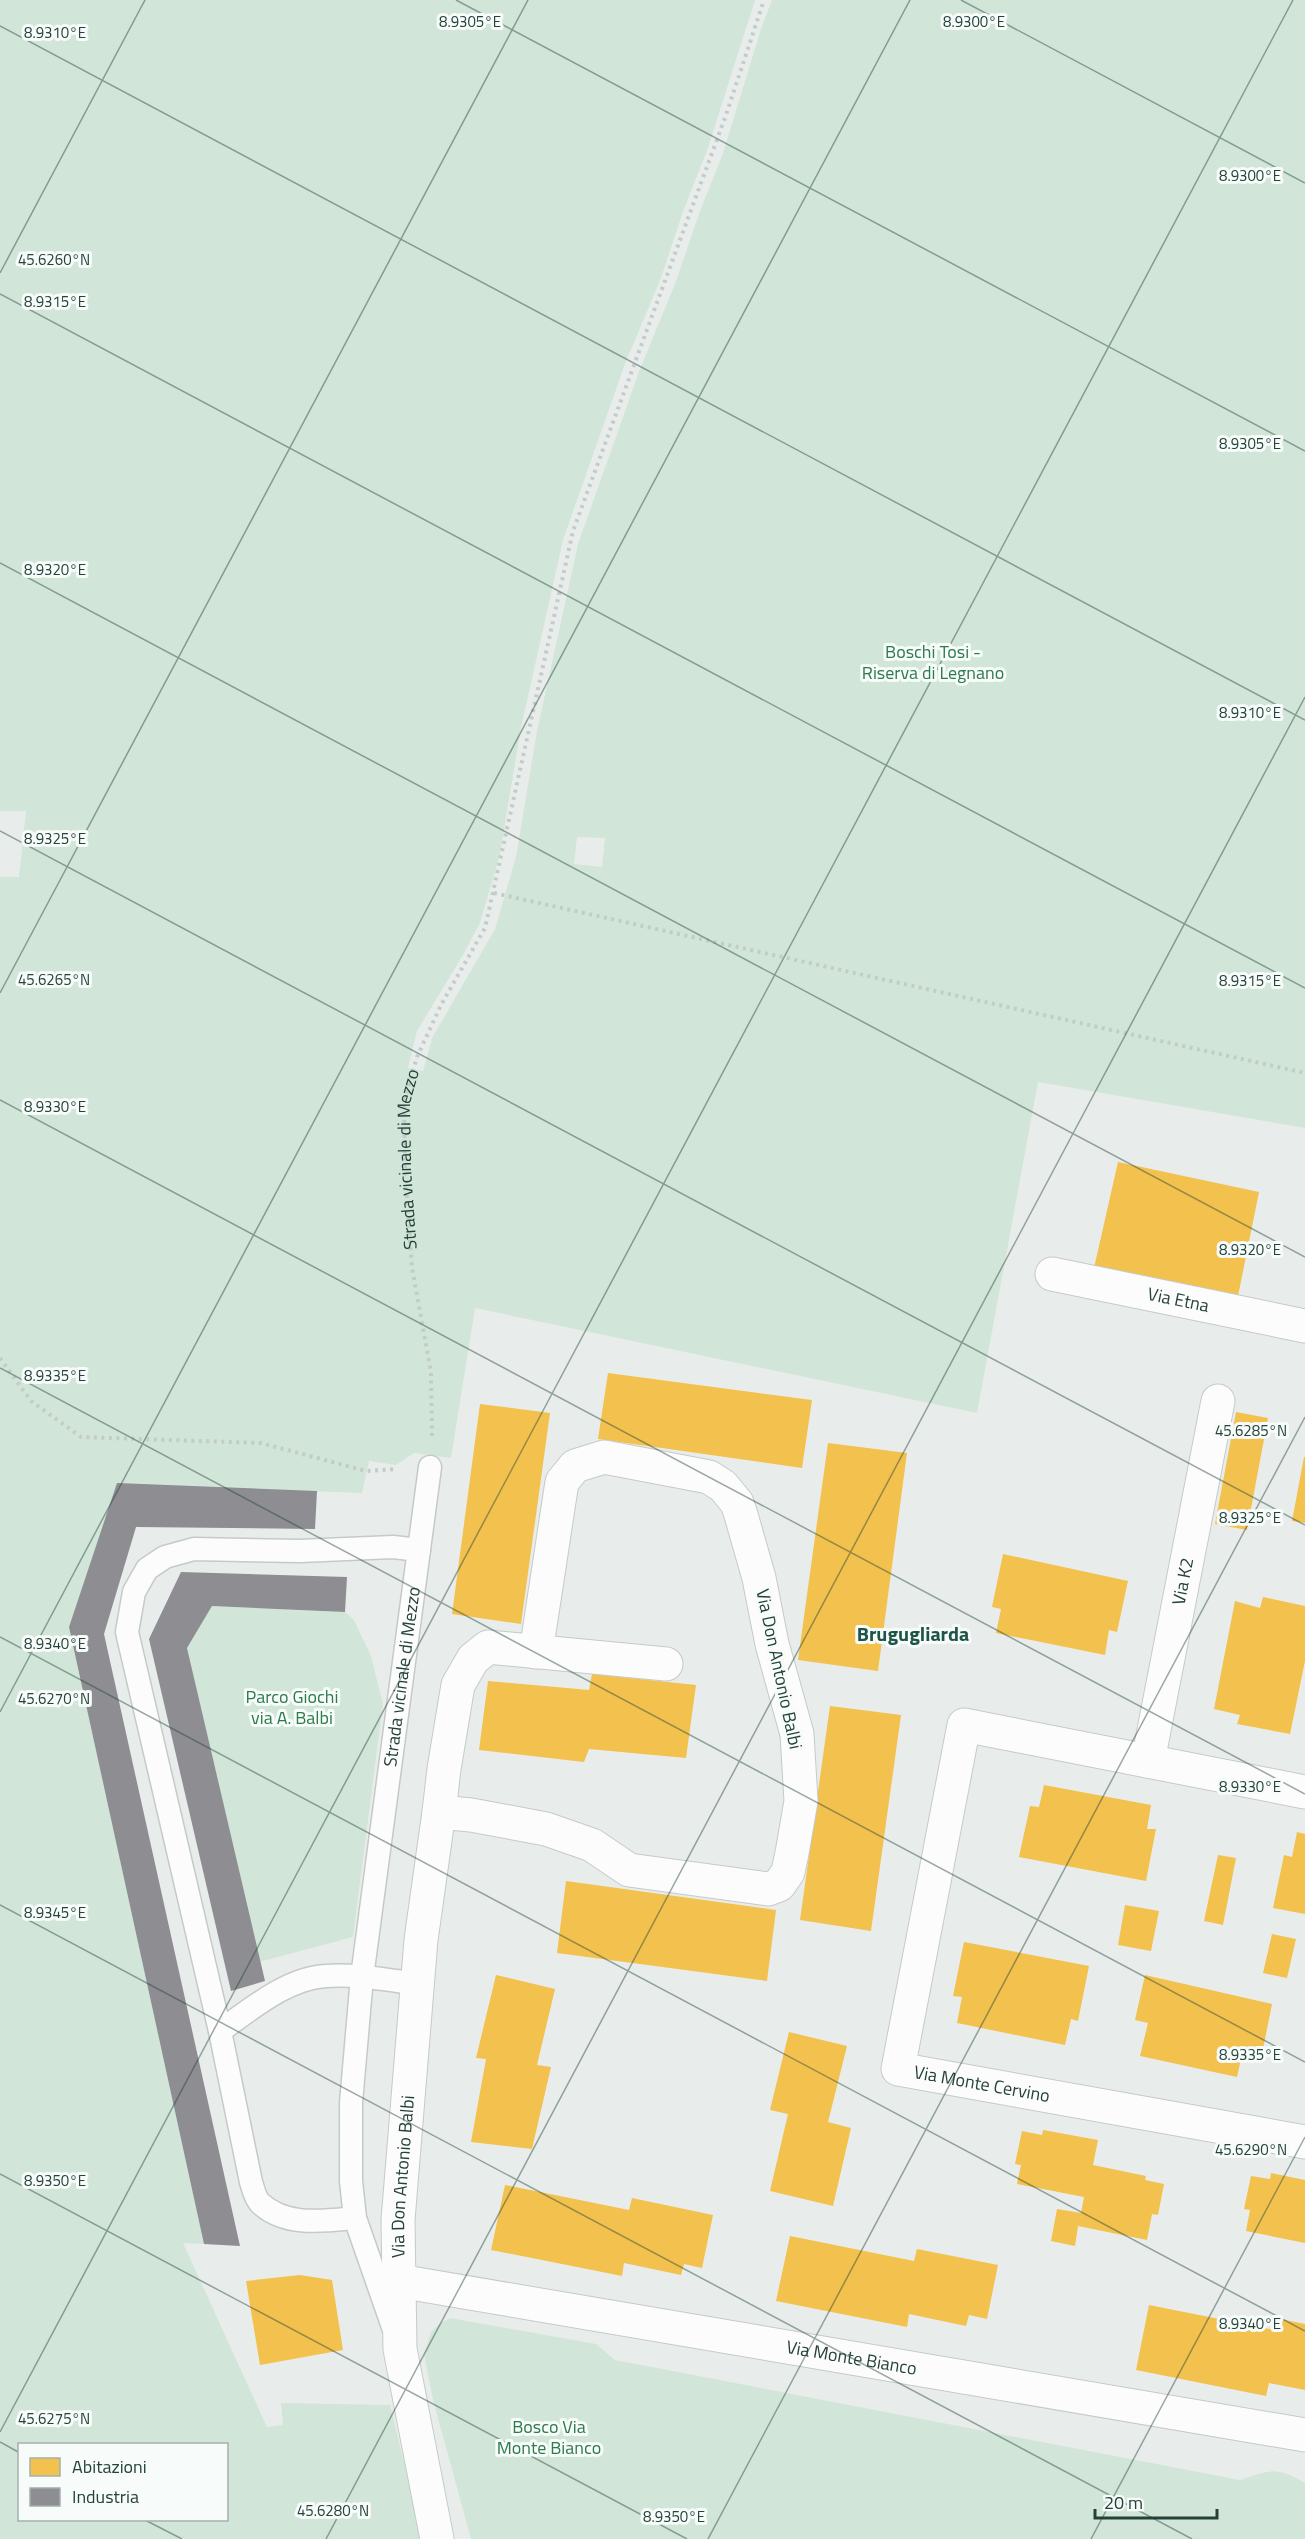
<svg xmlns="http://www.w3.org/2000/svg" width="1305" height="2539" viewBox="0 0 1305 2539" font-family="'Titillium Web',sans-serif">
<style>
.green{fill:#d1e6d8;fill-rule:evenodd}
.homes{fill:#f2c14e}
.industry{fill:#8d8d92}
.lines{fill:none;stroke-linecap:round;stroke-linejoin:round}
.service-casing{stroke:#c5cac8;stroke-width:25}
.minor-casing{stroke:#c5cac8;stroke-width:35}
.path{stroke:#c3ccca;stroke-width:4;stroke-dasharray:3 4.5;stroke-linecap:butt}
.service{stroke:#fcfcfc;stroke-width:22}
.minor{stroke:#fcfcfc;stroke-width:33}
.ticks{fill:none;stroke:#24423a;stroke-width:1.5;stroke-opacity:0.45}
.labels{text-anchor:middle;stroke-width:6;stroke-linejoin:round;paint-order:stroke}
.park-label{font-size:18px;fill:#2d7a4b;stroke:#f7fbf9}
.street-label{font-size:18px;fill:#24423a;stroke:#f7fbf9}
.neighbourhood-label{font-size:20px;font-weight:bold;fill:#1f5548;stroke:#f7fbf9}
.ticks-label{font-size:15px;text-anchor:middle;fill:#24423a;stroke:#f7fbf9;stroke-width:6;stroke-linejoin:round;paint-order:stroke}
</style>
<rect width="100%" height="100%" fill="#e8edeb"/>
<g class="green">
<path d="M 0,0 L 755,0 L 708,148 L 684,209 L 661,278 L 625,364 L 563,540 L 521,728 L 500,854 L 480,923 L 463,955 L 417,1031 L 408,1068 L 423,1071 L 432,1038 L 495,929 L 516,857 L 537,731 L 578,544 L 640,369 L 675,284 L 699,214 L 723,153 L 762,26 L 772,0 L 1305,0 L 1305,1128 L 1038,1082 L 977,1413 L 475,1308 L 451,1458 L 414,1453 L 396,1465 L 369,1461 L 362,1493 L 117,1484 L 69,1627 L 204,2244 L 183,2243 L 267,2427 L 283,2425 L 281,2403 L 390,2405 L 423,2539 L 0,2539 L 0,877 L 19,877 L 26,811 L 0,811 ZM 577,837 L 605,838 L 602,867 L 574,864 ZM 20,2444 L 226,2444 L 226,2520 L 20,2520 Z"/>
<path d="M 212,1606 L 345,1612 L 354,1620 L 371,1656 L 383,1704 L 353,1937 L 259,1962 L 187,1648 Z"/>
<path d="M 450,2318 L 596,2344 L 615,2360 L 1240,2480 C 1271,2470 1275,2466 1305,2483 L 1305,2539 L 471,2539 L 433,2400 L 424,2354 L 431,2332 L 439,2324 Z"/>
</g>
<g class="homes">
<path d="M 1118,1162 L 1259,1192 L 1238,1296 L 1094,1268 Z"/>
<path d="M 608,1373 L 812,1400 L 802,1468 L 598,1439 Z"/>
<path d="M 480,1404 L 550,1413 L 521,1624 L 452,1614 Z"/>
<path d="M 1236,1412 L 1268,1418 L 1247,1530 L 1215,1524 Z"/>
<path d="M 828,1443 L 907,1453 L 878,1671 L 798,1660 Z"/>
<path d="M 1304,1457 L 1305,1457 L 1305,1523 L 1292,1521 Z"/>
<path d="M 1003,1554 L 1128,1581 L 1117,1632 L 1109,1630 L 1105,1655 L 996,1633 L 1001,1609 L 992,1607 Z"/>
<path d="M 1263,1597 L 1305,1606 L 1305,1661 L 1290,1734 L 1237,1724 L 1240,1715 L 1214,1709 L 1235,1601 L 1260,1608 Z"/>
<path d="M 592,1674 L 696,1685 L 686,1758 L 589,1749 L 584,1762 L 479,1750 L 488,1681 L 589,1690 Z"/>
<path d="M 830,1706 L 901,1715 L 871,1931 L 800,1920 Z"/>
<path d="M 1044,1785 L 1151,1805 L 1147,1829 L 1156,1829 L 1146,1881 L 1019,1857 L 1030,1806 L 1039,1807 Z"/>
<path d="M 1297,1832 L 1305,1834 L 1305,1914 L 1273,1908 L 1284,1855 L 1292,1857 Z"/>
<path d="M 1218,1855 L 1236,1858 L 1223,1925 L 1204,1921 Z"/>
<path d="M 566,1881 L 776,1910 L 767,1981 L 557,1953 Z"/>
<path d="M 1125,1905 L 1159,1911 L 1151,1951 L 1118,1945 Z"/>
<path d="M 1272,1934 L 1296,1939 L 1287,1978 L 1263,1973 Z"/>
<path d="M 964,1942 L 1089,1966 L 1078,2021 L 1071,2019 L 1065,2045 L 957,2023 L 962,1997 L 953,1996 Z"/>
<path d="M 496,1975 L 555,1989 L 537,2065 L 551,2067 L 532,2149 L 471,2142 L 486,2059 L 476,2058 Z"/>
<path d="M 1145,1975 L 1272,2004 L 1262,2054 L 1243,2050 L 1237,2077 L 1140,2056 L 1148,2023 L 1135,2020 Z"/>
<path d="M 789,2032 L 847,2046 L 828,2122 L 851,2128 L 833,2206 L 770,2191 L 788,2114 L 770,2110 Z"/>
<path d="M 1043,2130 L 1098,2140 L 1093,2165 L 1146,2176 L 1145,2180 L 1164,2184 L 1158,2215 L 1152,2214 L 1147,2240 L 1078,2226 L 1075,2246 L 1051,2241 L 1057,2209 L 1081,2213 L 1084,2197 L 1017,2184 L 1021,2165 L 1015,2164 L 1022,2131 L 1042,2135 Z"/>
<path d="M 1271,2173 L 1305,2180 L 1305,2243 L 1246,2231 L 1250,2210 L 1244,2209 L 1251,2176 L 1270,2179 Z"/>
<path d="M 505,2185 L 629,2210 L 632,2198 L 713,2215 L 702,2268 L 684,2264 L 681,2275 L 624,2263 L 622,2276 L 491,2250 Z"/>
<path d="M 790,2236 L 914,2261 L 917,2249 L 998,2265 L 987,2319 L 969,2315 L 966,2326 L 909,2314 L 907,2327 L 776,2301 Z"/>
<path d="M 300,2275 L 332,2280 L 343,2350 L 260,2365 L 246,2281 Z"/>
<path d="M 1149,2305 L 1274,2330 L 1276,2318 L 1305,2324 L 1305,2390 L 1269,2383 L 1266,2396 L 1136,2370 Z"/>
</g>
<g class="industry">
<path d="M 117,1483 L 317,1491 L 315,1529 L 136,1527 L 104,1634 L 240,2246 L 204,2244 L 69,1627 Z"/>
<path d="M 181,1572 L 347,1577 L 345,1612 L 212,1606 L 187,1648 L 265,1981 L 231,1991 L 149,1639 Z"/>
</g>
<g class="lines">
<defs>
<g id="service">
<path d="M 220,2031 C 250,2010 287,1978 326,1976 C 356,1974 388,1980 418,1984"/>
<path d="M 355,2218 C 324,2221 285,2227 260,2203 C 255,2198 253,2188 251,2182 L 220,2031 L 127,1632 L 134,1592 L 147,1569 L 165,1557 L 194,1549 L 300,1551 L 393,1547 L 419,1550"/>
<path id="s2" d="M 393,2327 L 355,2218 L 351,2181 L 351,2103 L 362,1977 L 430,1467"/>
</g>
<g id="minor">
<path id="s3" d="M 1052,1274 L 1305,1326"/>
<path id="s4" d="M 1148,1761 L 1218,1401"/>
<path id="s5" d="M 1305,1792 L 964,1725 L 898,2069 L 1305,2142"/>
<path d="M 439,1812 L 444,1769 L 458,1685 L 473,1659 L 488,1647 L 666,1664"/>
<path id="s6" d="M 399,2281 L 1305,2435"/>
<path id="s7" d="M 437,2539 L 400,2349 L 398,2220 L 421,1940 L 439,1812 L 471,1815 L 546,1829 L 592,1845 L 629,1870 L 768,1889 L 779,1885 L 788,1872 L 792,1853 L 801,1801 L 797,1734 L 772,1644 L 759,1578 L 741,1515 L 737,1503 L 723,1486 L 709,1477 L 604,1457 L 575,1466 L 562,1482 L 536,1652"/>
</g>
</defs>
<use href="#service" class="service-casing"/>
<use href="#minor" class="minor-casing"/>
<g class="path">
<path d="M 494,893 L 1305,1073"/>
<path d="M 0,1358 L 31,1401 L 81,1437 L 261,1443 L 366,1471 L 397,1469"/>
<path id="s1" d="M 432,1436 L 431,1372 L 412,1268 L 405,1170 L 404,1102 L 417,1057 L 441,1005 L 485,928 L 573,531 L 726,115 L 764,0"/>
</g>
<use href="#service" class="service"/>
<use href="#minor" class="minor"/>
</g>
<path class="ticks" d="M 456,0 L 1305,451M 961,0 L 1305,183M 0,26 L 1305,720M 0,273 L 145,0M 0,294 L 1305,988M 0,563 L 1305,1257M 0,831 L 1305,1525M 0,993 L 528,0M 0,1100 L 1305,1794M 0,1368 L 1305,2062M 0,1637 L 1305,2331M 0,1712 L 910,0M 0,1905 L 1192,2539M 0,2174 L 687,2539M 0,2432 L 1293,0M 0,2442 L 20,2453M 145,2520 L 182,2539M 326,2539 L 1305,697M 708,2539 L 1305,1417M 1091,2539 L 1305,2137"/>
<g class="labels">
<g class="park-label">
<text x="933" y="658">Boschi Tosi -<tspan x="933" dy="21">Riserva di Legnano</tspan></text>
<text x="292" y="1703">Parco Giochi<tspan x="292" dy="21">via A. Balbi</tspan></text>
<text x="549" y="2433">Bosco Via<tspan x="549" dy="21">Monte Bianco</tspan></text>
</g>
<g class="street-label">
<text dy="6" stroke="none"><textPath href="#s1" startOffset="279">Strada vicinale di Mezzo</textPath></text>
<text dy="6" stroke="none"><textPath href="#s3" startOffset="129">Via Etna</textPath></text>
<text dy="6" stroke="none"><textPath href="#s4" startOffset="183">Via K2</textPath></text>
<text transform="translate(779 1669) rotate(78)" y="6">Via Don Antonio Balbi</text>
<text dy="6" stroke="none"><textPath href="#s2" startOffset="660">Strada vicinale di Mezzo</textPath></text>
<text dy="6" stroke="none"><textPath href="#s5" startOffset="783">Via Monte Cervino</textPath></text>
<text dy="6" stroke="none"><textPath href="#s7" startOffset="366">Via Don Antonio Balbi</textPath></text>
<text dy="6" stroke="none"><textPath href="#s6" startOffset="459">Via Monte Bianco</textPath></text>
</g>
<g class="neighbourhood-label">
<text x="913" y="1641">Brugugliarda</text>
</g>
</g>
<g class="ticks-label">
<text x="470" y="27">8.9305°E</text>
<text x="974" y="27">8.9300°E</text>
<text x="55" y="38">8.9310°E</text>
<text x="1250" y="181">8.9300°E</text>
<text x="54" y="265">45.6260°N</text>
<text x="55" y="307">8.9315°E</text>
<text x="1250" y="449">8.9305°E</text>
<text x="55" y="575">8.9320°E</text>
<text x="1250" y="718">8.9310°E</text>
<text x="55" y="844">8.9325°E</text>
<text x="54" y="985">45.6265°N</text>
<text x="1250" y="986">8.9315°E</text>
<text x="55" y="1112">8.9330°E</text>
<text x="1250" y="1255">8.9320°E</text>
<text x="55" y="1381">8.9335°E</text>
<text x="1251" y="1436">45.6285°N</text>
<text x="1250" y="1523">8.9325°E</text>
<text x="55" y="1649">8.9340°E</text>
<text x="54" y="1704">45.6270°N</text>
<text x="1250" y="1792">8.9330°E</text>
<text x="55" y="1918">8.9345°E</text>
<text x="1250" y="2060">8.9335°E</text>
<text x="1251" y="2155">45.6290°N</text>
<text x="55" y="2186">8.9350°E</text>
<text x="1250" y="2329">8.9340°E</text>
<text x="54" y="2424">45.6275°N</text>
<text x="333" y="2516">45.6280°N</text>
<text x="674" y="2522">8.9350°E</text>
</g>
<rect x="18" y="2443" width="210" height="78" fill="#f7fbf9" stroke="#a3b1ad" stroke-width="1.5"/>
<rect x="30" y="2458" width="30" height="18" fill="#f2c14e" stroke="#a3b1ad" stroke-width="1.5"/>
<text x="72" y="2473" font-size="18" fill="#24423a">Abitazioni</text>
<rect x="30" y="2488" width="30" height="18" fill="#8d8d92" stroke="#a3b1ad" stroke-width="1.5"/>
<text x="72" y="2503" font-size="18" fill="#24423a">Industria</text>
<path d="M1095 2509v9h122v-9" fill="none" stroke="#24423a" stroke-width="3"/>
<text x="1104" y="2509" font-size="18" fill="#24423a" stroke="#f7fbf9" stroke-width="4.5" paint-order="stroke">20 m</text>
</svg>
